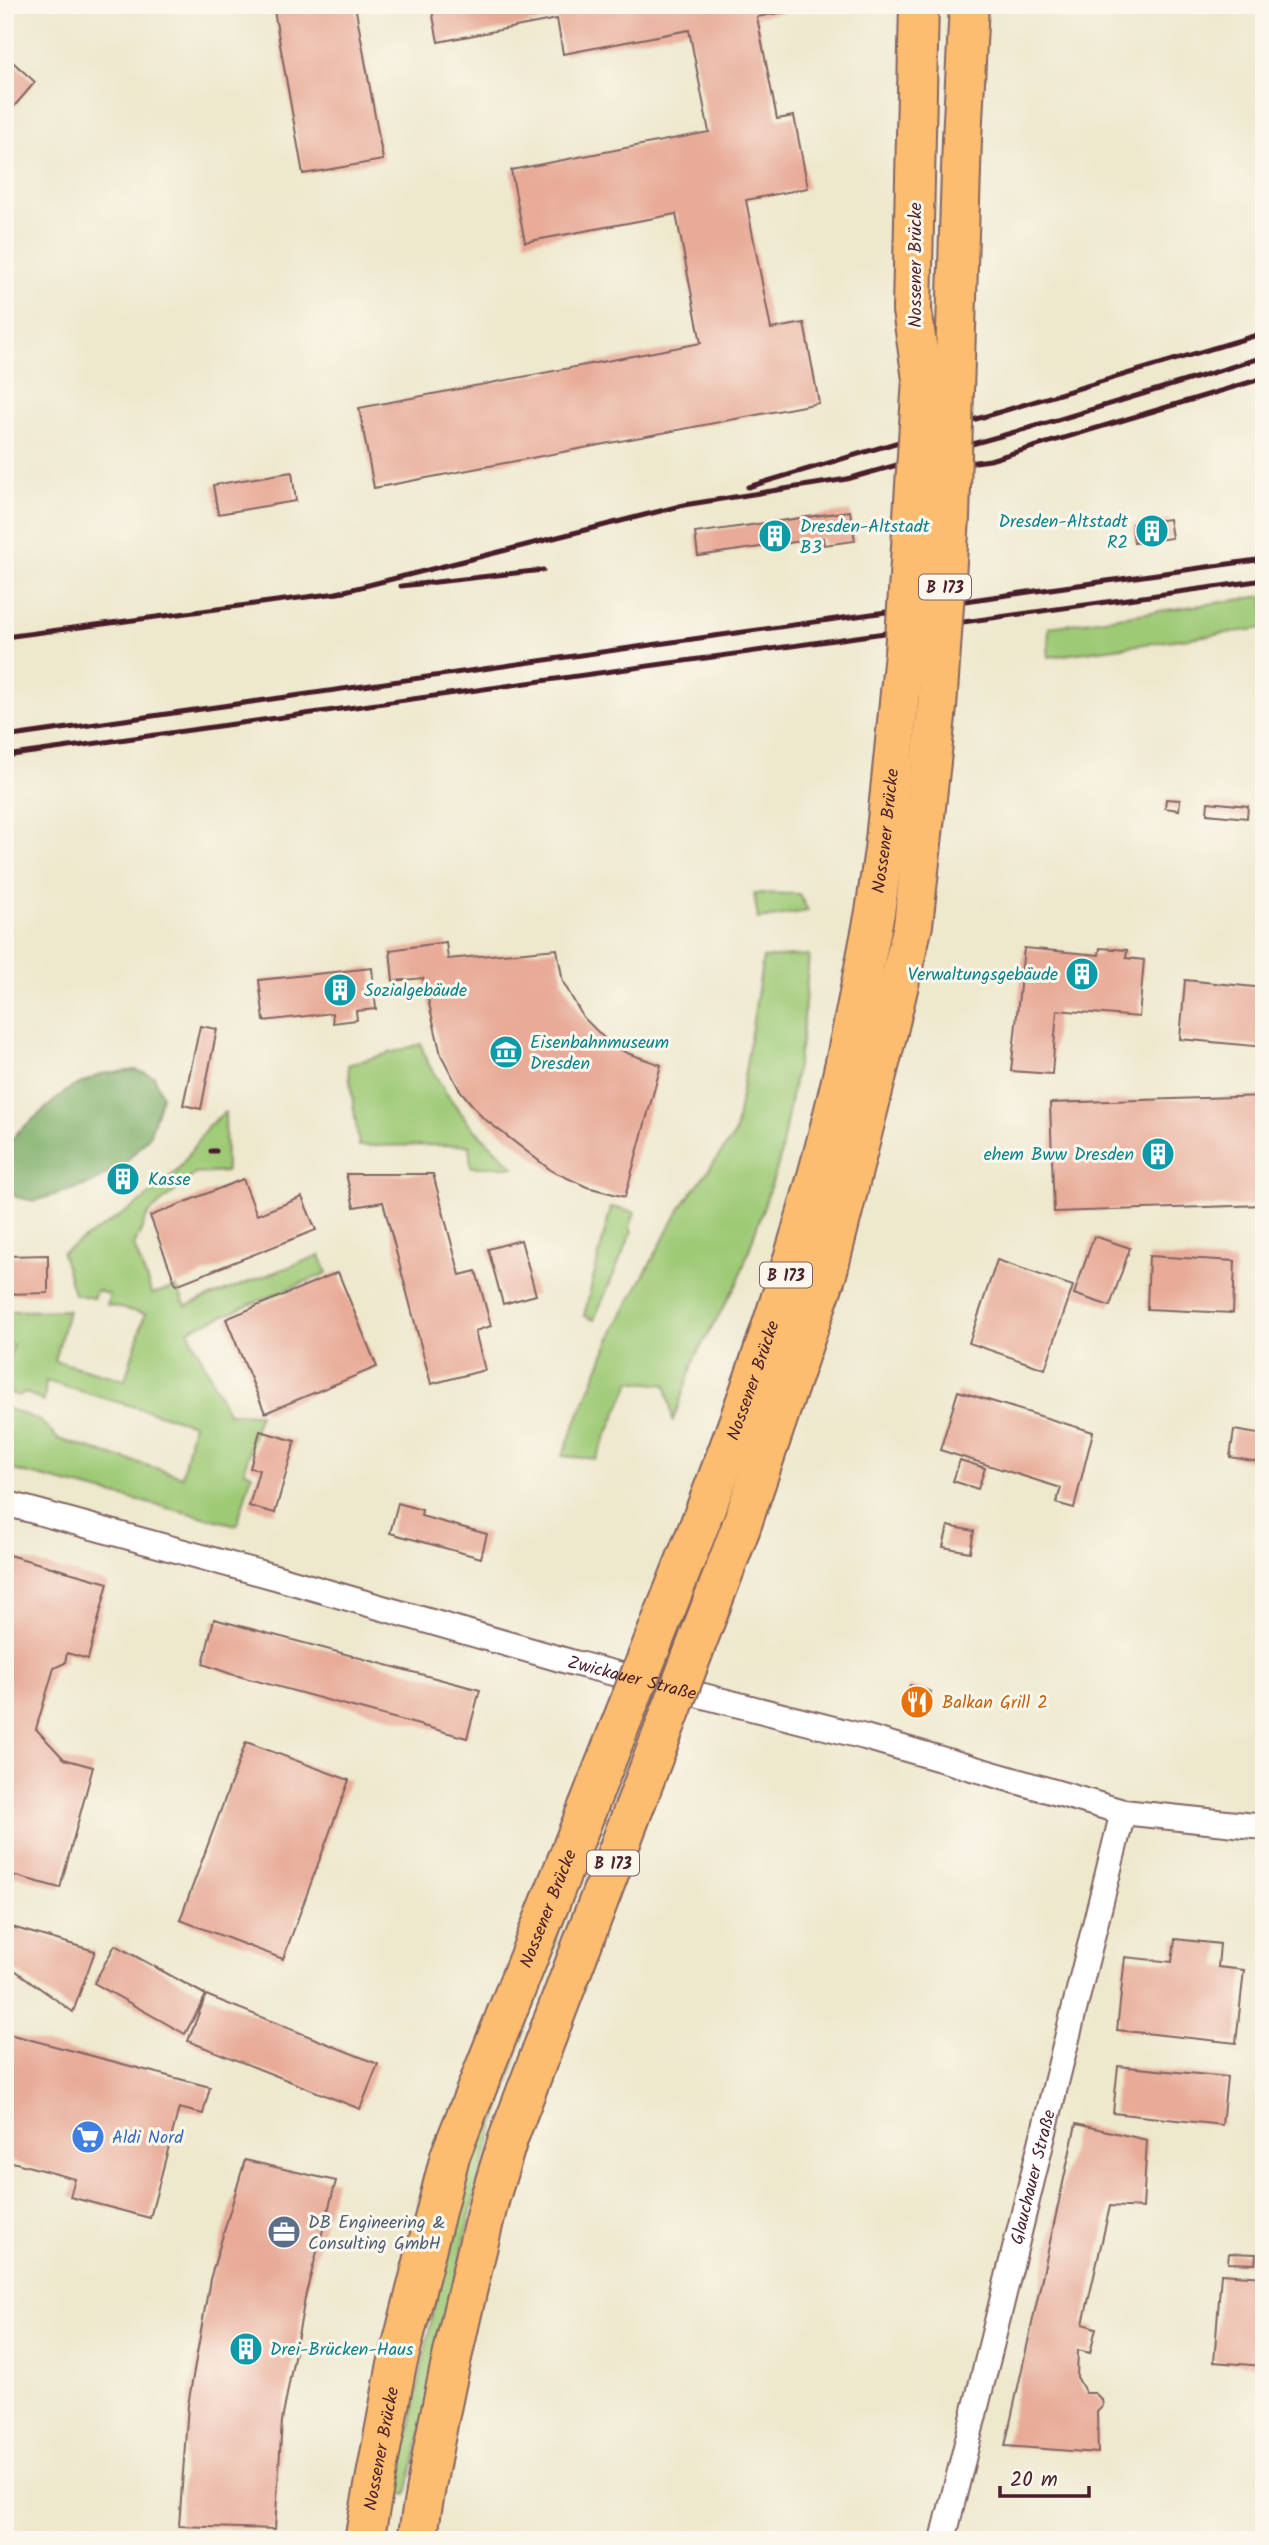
<svg xmlns="http://www.w3.org/2000/svg" width="1269" height="2545" viewBox="0 0 1269 2545" font-family="Kalam,sans-serif">
<style>
.green{fill:#9eca76;stroke:#747450;stroke-width:2}
.forest{fill:#7eae67;stroke:#646649;stroke-width:2}
.building{fill:#e8ab98}
.lines{fill:none;stroke-linecap:round;stroke-linejoin:round}
.minor-casing{stroke:#836564;stroke-width:28}
.primary-casing{stroke:#836564;stroke-width:42}
.minor{stroke:#fff;stroke-width:24}
.primary{stroke:#fcbd6f;stroke-width:38}
.rail{stroke:#4a1f2b;stroke-width:5}
.primary-bridge-casing{stroke:#836564;stroke-width:42;stroke-linecap:butt}
.primary-bridge{stroke:#fcbd6f;stroke-width:38}
.labels{text-anchor:middle;stroke-width:6;stroke-linejoin:round;paint-order:stroke}
.shield{fill:#fbf7ec;stroke:#7f6065;stroke-width:2}
.shield-label{font-size:16px;font-weight:bold;fill:#4a1f2b}
.street-label{font-size:18px;fill:#4a1f2b;stroke:#fbf7ec}
.culture-label{font-size:18px;fill:#0d838f;stroke:#fbf7ec;text-anchor:start}
.food-label{font-size:18px;fill:#c56008;stroke:#fbf7ec;text-anchor:start}
.shop-label{font-size:18px;fill:#366cbe;stroke:#fbf7ec;text-anchor:start}
.service-label{font-size:18px;fill:#4e5e75;stroke:#fbf7ec;text-anchor:start}
</style>
<rect width="100%" height="100%" fill="#fbf7ec"/>
<filter id="ink" filterUnits="userSpaceOnUse"><feTurbulence type="fractalNoise" baseFrequency=".0143" numOctaves="2"/><feDisplacementMap in="SourceGraphic" scale="14" xChannelSelector="R" yChannelSelector="G"/><feConvolveMatrix kernelMatrix="1 2 1 2 8 2 1 2 1" color-interpolation-filters="sRGB"/></filter>
<filter id="wash" filterUnits="userSpaceOnUse"><feTurbulence type="fractalNoise" baseFrequency=".00686" numOctaves="4" result="noise"/><feDisplacementMap in="SourceGraphic" scale="28" xChannelSelector="R" yChannelSelector="G"/><feGaussianBlur stdDeviation="1.57" result="paint"/><feColorMatrix in="noise" values="0 0 0 0 0 0 0 0 0 0 0 0 0 0 0 0 0 1.4 0 .05"/><feComposite in="paint" operator="in"/></filter>
<g filter="url(#wash)">
<rect width="100%" height="100%" fill="#eee8cd"/>
<g class="green">
<path d="M 1264,596 L 1264,628 L 1048,657 L 1049,627 Z"/>
<path d="M 754,893 L 799,894 L 808,911 L 758,919 Z"/>
<path d="M 809,955 L 802,1038 L 779,1162 L 738,1282 L 696,1355 L 673,1421 L 666,1385 L 631,1381 L 596,1459 L 562,1456 L 615,1328 L 681,1207 L 735,1134 L 763,958 Z"/>
<path d="M 421,1044 L 426,1060 L 446,1093 L 472,1127 L 514,1167 L 471,1167 L 469,1145 L 359,1146 L 348,1065 Z"/>
<path d="M 225,1112 L 226,1172 L 195,1174 L 148,1214 L 134,1246 L 152,1294 L 176,1287 L 186,1306 L 320,1255 L 327,1273 L 188,1330 L 228,1413 L 259,1414 L 244,1471 L 252,1474 L 237,1525 L 5,1468 L 5,1408 L 40,1420 L 58,1439 L 182,1476 L 193,1424 L 46,1381 L 44,1402 L 25,1392 L 19,1396 L 5,1391 L 5,1354 L 10,1355 L 13,1345 L 5,1342 L 10,1311 L 68,1310 L 55,1361 L 125,1380 L 145,1314 L 107,1305 L 110,1295 L 97,1290 L 93,1298 L 74,1294 L 62,1253 L 140,1203 L 178,1170 L 208,1126 Z"/>
<path d="M 611,1207 L 635,1212 L 630,1227 L 632,1232 L 594,1320 L 584,1316 Z"/>
<path d="M 564,1915 L 536,1996 L 478,2181 L 407,2495 L 397,2493 L 434,2306 L 485,2114 Z"/>
</g>
<path class="forest" d="M 136,1070 L 154,1076 L 162,1096 L 149,1137 L 123,1165 L 90,1184 L 35,1201 L 16,1197 L 5,1185 L 5,1148 L 18,1132 L 67,1090 L 101,1074 Z"/>
<g id="blocks">
<g class="building">
<path d="M 273,5 L 355,5 L 383,160 L 303,174 Z"/>
<path d="M 431,5 L 805,5 L 806,8 L 757,17 L 777,119 L 794,116 L 808,188 L 746,200 L 771,329 L 804,323 L 819,403 L 374,488 L 359,408 L 701,343 L 676,214 L 525,242 L 511,170 L 709,132 L 689,30 L 563,54 L 557,19 L 438,42 Z"/>
<path d="M 5,55 L 35,82 L 5,117 Z"/>
<path d="M 292,472 L 296,501 L 218,514 L 213,485 Z"/>
<path d="M 850,511 L 855,541 L 824,545 L 823,538 L 698,556 L 695,533 Z"/>
<path d="M 1169,519 L 1172,538 L 1134,543 L 1132,524 Z"/>
<path d="M 1166,799 L 1180,800 L 1179,810 L 1165,808 Z"/>
<path d="M 1208,802 L 1248,806 L 1247,818 L 1207,814 Z"/>
<path d="M 446,942 L 448,959 L 557,949 L 563,982 L 583,1017 L 609,1043 L 627,1053 L 661,1065 L 625,1197 L 587,1187 L 552,1171 L 482,1117 L 459,1089 L 441,1055 L 423,978 L 393,981 L 390,950 Z"/>
<path d="M 1024,948 L 1099,955 L 1100,948 L 1127,950 L 1126,958 L 1144,960 L 1139,1017 L 1057,1010 L 1052,1074 L 1011,1071 Z"/>
<path d="M 372,968 L 376,1009 L 356,1011 L 357,1020 L 333,1023 L 332,1013 L 264,1021 L 259,980 Z"/>
<path d="M 1185,980 L 1264,988 L 1264,1047 L 1180,1039 Z"/>
<path d="M 200,1026 L 217,1029 L 201,1109 L 183,1105 Z"/>
<path d="M 1264,1096 L 1264,1205 L 1054,1212 L 1050,1103 Z"/>
<path d="M 125,1170 L 133,1181 L 121,1189 L 114,1177 Z"/>
<path d="M 346,1174 L 433,1174 L 460,1275 L 476,1271 L 491,1326 L 475,1331 L 485,1370 L 431,1384 L 383,1202 L 354,1207 Z"/>
<path d="M 243,1179 L 257,1215 L 302,1197 L 316,1230 L 176,1285 L 150,1216 Z"/>
<path d="M 1094,1236 L 1130,1248 L 1110,1306 L 1074,1294 Z"/>
<path d="M 521,1240 L 536,1295 L 503,1304 L 488,1249 Z"/>
<path d="M 48,1255 L 48,1293 L 5,1294 L 5,1256 Z"/>
<path d="M 1149,1256 L 1235,1261 L 1233,1313 L 1147,1309 Z"/>
<path d="M 997,1260 L 1073,1286 L 1045,1369 L 969,1343 Z"/>
<path d="M 338,1272 L 377,1367 L 265,1413 L 226,1319 Z"/>
<path d="M 958,1391 L 1093,1432 L 1074,1508 L 1056,1503 L 1061,1488 L 940,1450 Z"/>
<path d="M 1234,1430 L 1264,1435 L 1264,1463 L 1230,1457 Z"/>
<path d="M 260,1431 L 295,1441 L 275,1513 L 249,1506 L 259,1470 L 250,1468 Z"/>
<path d="M 960,1460 L 985,1468 L 978,1489 L 953,1481 Z"/>
<path d="M 398,1503 L 422,1510 L 421,1516 L 487,1534 L 481,1558 L 390,1533 Z"/>
<path d="M 948,1526 L 974,1531 L 970,1552 L 943,1547 Z"/>
<path d="M 5,1554 L 108,1583 L 88,1659 L 67,1653 L 65,1663 L 54,1668 L 36,1729 L 64,1759 L 93,1767 L 60,1888 L 5,1873 Z"/>
<path d="M 214,1619 L 480,1690 L 467,1738 L 231,1674 L 203,1664 Z"/>
<path d="M 910,1685 L 931,1692 L 923,1717 L 902,1711 Z"/>
<path d="M 246,1742 L 349,1780 L 283,1959 L 180,1920 Z"/>
<path d="M 5,1925 L 95,1951 L 73,2012 L 5,1963 Z"/>
<path d="M 1175,1939 L 1220,1944 L 1218,1967 L 1244,1970 L 1236,2043 L 1117,2030 L 1125,1957 L 1172,1962 Z"/>
<path d="M 115,1945 L 206,1995 L 378,2064 L 360,2109 L 188,2041 L 206,1995 L 185,2034 L 94,1983 Z"/>
<path d="M 5,2033 L 210,2087 L 203,2114 L 179,2108 L 150,2218 L 70,2197 L 75,2179 L 5,2160 Z"/>
<path d="M 1118,2066 L 1227,2077 L 1222,2125 L 1113,2113 Z"/>
<path d="M 1076,2124 L 1147,2140 L 1143,2208 L 1110,2206 L 1083,2324 L 1096,2328 L 1090,2353 L 1078,2350 L 1077,2377 L 1086,2393 L 1095,2393 L 1102,2400 L 1103,2406 L 1097,2412 L 1098,2453 L 1005,2446 Z"/>
<path d="M 245,2160 L 336,2181 L 306,2293 L 282,2421 L 275,2529 L 179,2526 L 188,2405 L 210,2279 Z"/>
<path d="M 1229,2253 L 1256,2254 L 1255,2264 L 1228,2263 Z"/>
<path d="M 1221,2274 L 1264,2277 L 1264,2366 L 1214,2362 Z"/>
</g>
</g>
</g>
<g filter="url(#ink)">
<use href="#blocks" fill-opacity="0" stroke="#836564" stroke-width="2"/>
<g class="lines">
<defs>
<g id="minor">
<path id="s1" d="M 5,1503 L 275,1577 L 574,1663 L 865,1737 L 1123,1812 L 1264,1827"/>
<path id="s2" d="M 943,2540 L 1123,1812"/>
</g>
<g id="primary">
<path d="M 962,139 L 969,5"/>
<path d="M 912,310 L 919,5"/>
<path id="s3" d="M 701,1521 C 763,1362 820,1192 853,1024"/>
<path d="M 741,1527 L 827,1274 L 888,1031"/>
<path id="s4" d="M 364,2540 L 396,2369 L 450,2156"/>
<path d="M 417,2540 C 435,2425 461,2313 489,2201"/>
</g>
</defs>
<use href="#minor" class="minor-casing"/>
<use href="#primary" class="primary-casing"/>
<use href="#minor" class="minor"/>
<use href="#primary" class="primary"/>
<g class="rail">
<path d="M 903,472 L 990,460 L 1264,378"/>
<path d="M 748,487 L 1264,333"/>
<path d="M 401,586 L 543,570"/>
<path d="M 337,593 L 684,505 L 847,479 L 1054,421 L 1264,357"/>
<path d="M 5,637 L 345,592"/>
<path d="M 5,737 C 425,676 844,618 1264,559"/>
<path d="M 5,756 L 1264,580"/>
<path d="M 211,1151 L 216,1151"/>
</g>
<defs>
<g id="primary-bridge">
<path id="s5" d="M 853,1024 L 875,912 L 884,850 L 904,653 L 922,379 L 912,310"/>
<path d="M 888,1031 L 913,925 L 937,707 L 950,518 L 962,139"/>
<path id="s6" d="M 450,2156 L 701,1521"/>
<path d="M 489,2201 L 508,2139 L 741,1527"/>
</g>
</defs>
<use href="#primary-bridge" class="primary-bridge-casing"/>
<use href="#primary-bridge" class="primary-bridge"/>
</g>
</g>
<defs>
<symbol id="building-disc" viewBox="-11 -11 22 22"><circle r="9.5" fill="#0f9aa8" stroke="#fbf7ec"/><path d="M-4-6H4V6H1V3H-1V6H-4ZM-2.5-4.3h1.7v1.8h-1.7ZM.8-4.3h1.7v1.8H.8ZM-2.5-1h1.7V.8h-1.7ZM.8-1h1.7V.8H.8Z" fill="#fff"/></symbol>
<symbol id="museum-disc" viewBox="-11 -11 22 22"><circle r="9.5" fill="#0f9aa8" stroke="#fbf7ec"/><path d="M0-6L6-3V-2H-6V-3ZM-5-1h2V3h-2ZM-1-1h2V3h-2ZM3-1h2V3H3ZM-6 4H6V6H-6Z" fill="#fff"/></symbol>
<symbol id="restaurant-disc" viewBox="-11 -11 22 22"><circle r="9.5" fill="#e8710a" stroke="#fbf7ec"/><path d="M-5-6h1v4h1v-4h1v4h1v-4h1v5L-1.5 .5V6h-2V.5L-5-1ZM5-6V6H3V1.5H1.5Q1.5-4 5-6Z" fill="#fff"/></symbol>
<symbol id="supermarket-disc" viewBox="-11 -11 22 22"><circle r="9.5" fill="#3f7fe0" stroke="#fbf7ec"/><path d="M-6-5.5h2.5l.6 2H6L4.5 2H-2.5L-4.4-4H-6ZM-1.5 3.2a1.3 1.3 0 1 0 .1 0ZM3 3.2a1.3 1.3 0 1 0 .1 0Z" fill="#fff"/></symbol>
<symbol id="office-disc" viewBox="-11 -11 22 22"><circle r="9.5" fill="#5c6f8a" stroke="#fbf7ec"/><path d="M-6-3h4V-5.5h4V-3h4V5H-6ZM-1-4.5V-3h2v-1.5ZM-6 0V1H6V0Z" fill="#fff"/></symbol>
</defs>
<g fill-rule="evenodd">
<use href="#building-disc" x="1133" y="512" width="38" height="38"/>
<use href="#building-disc" x="756" y="517" width="38" height="38"/>
<use href="#building-disc" x="1063" y="955" width="38" height="38"/>
<use href="#building-disc" x="321" y="971" width="38" height="38"/>
<use href="#museum-disc" x="487" y="1033" width="38" height="38"/>
<use href="#building-disc" x="1139" y="1135" width="38" height="38"/>
<use href="#building-disc" x="104" y="1160" width="38" height="38"/>
<use href="#restaurant-disc" x="898" y="1683" width="38" height="38"/>
<use href="#supermarket-disc" x="69" y="2118" width="38" height="38"/>
<use href="#office-disc" x="265" y="2213" width="38" height="38"/>
<use href="#building-disc" x="227" y="2330" width="38" height="38"/>
</g>
<g class="labels">
<g class="shield">
<rect x="919" y="574.5" width="52" height="25" rx="5"/>
<rect x="760" y="1262.5" width="52" height="25" rx="5"/>
<rect x="587" y="1850.5" width="52" height="25" rx="5"/>
</g>
<g class="shield-label">
<text x="945" y="593">B 173</text>
<text x="786" y="1281">B 173</text>
<text x="613" y="1869">B 173</text>
</g>
<g class="street-label">
<text transform="translate(915 265) rotate(-90)" y="6">Nossener Brücke</text>
<text dy="6" stroke="none"><textPath href="#s5" startOffset="196">Nossener Brücke</textPath></text>
<text dy="6" stroke="none"><textPath href="#s3" startOffset="150">Nossener Brücke</textPath></text>
<text dy="6" stroke="none"><textPath href="#s1" startOffset="651">Zwickauer Straße</textPath></text>
<text dy="6" stroke="none"><textPath href="#s6" startOffset="266">Nossener Brücke</textPath></text>
<text dy="6" stroke="none"><textPath href="#s2" startOffset="374">Glauchauer Straße</textPath></text>
<text dy="6" stroke="none"><textPath href="#s4" startOffset="93">Nossener Brücke</textPath></text>
</g>
<g class="culture-label">
<text x="1128" y="527" text-anchor="end">Dresden-Altstadt<tspan x="1128" dy="21">R2</tspan></text>
<text x="800" y="532">Dresden-Altstadt<tspan x="800" dy="21">B3</tspan></text>
<text x="1058" y="980" text-anchor="end">Verwaltungsgebäude</text>
<text x="364" y="996">Sozialgebäude</text>
<text x="530" y="1048">Eisenbahnmuseum<tspan x="530" dy="21">Dresden</tspan></text>
<text x="1134" y="1160" text-anchor="end">ehem Bww Dresden</text>
<text x="148" y="1185">Kasse</text>
<text x="270" y="2355">Drei-Brücken-Haus</text>
</g>
<g class="food-label">
<text x="942" y="1708">Balkan Grill 2</text>
</g>
<g class="shop-label">
<text x="112" y="2143">Aldi Nord</text>
</g>
<g class="service-label">
<text x="308" y="2228">DB Engineering &amp;<tspan x="308" dy="21">Consulting GmbH</tspan></text>
</g>
</g>
<rect width="1269" height="2545" fill="none" stroke="#fbf7ec" stroke-width="28"/>
<path d="M1000 2486v10h89v-10" fill="none" stroke="#4a1f2b" stroke-width="3.5"/>
<text x="1010" y="2486" font-size="21" fill="#4a1f2b" stroke="#fbf7ec" stroke-width="5" paint-order="stroke">20 m</text>
</svg>
